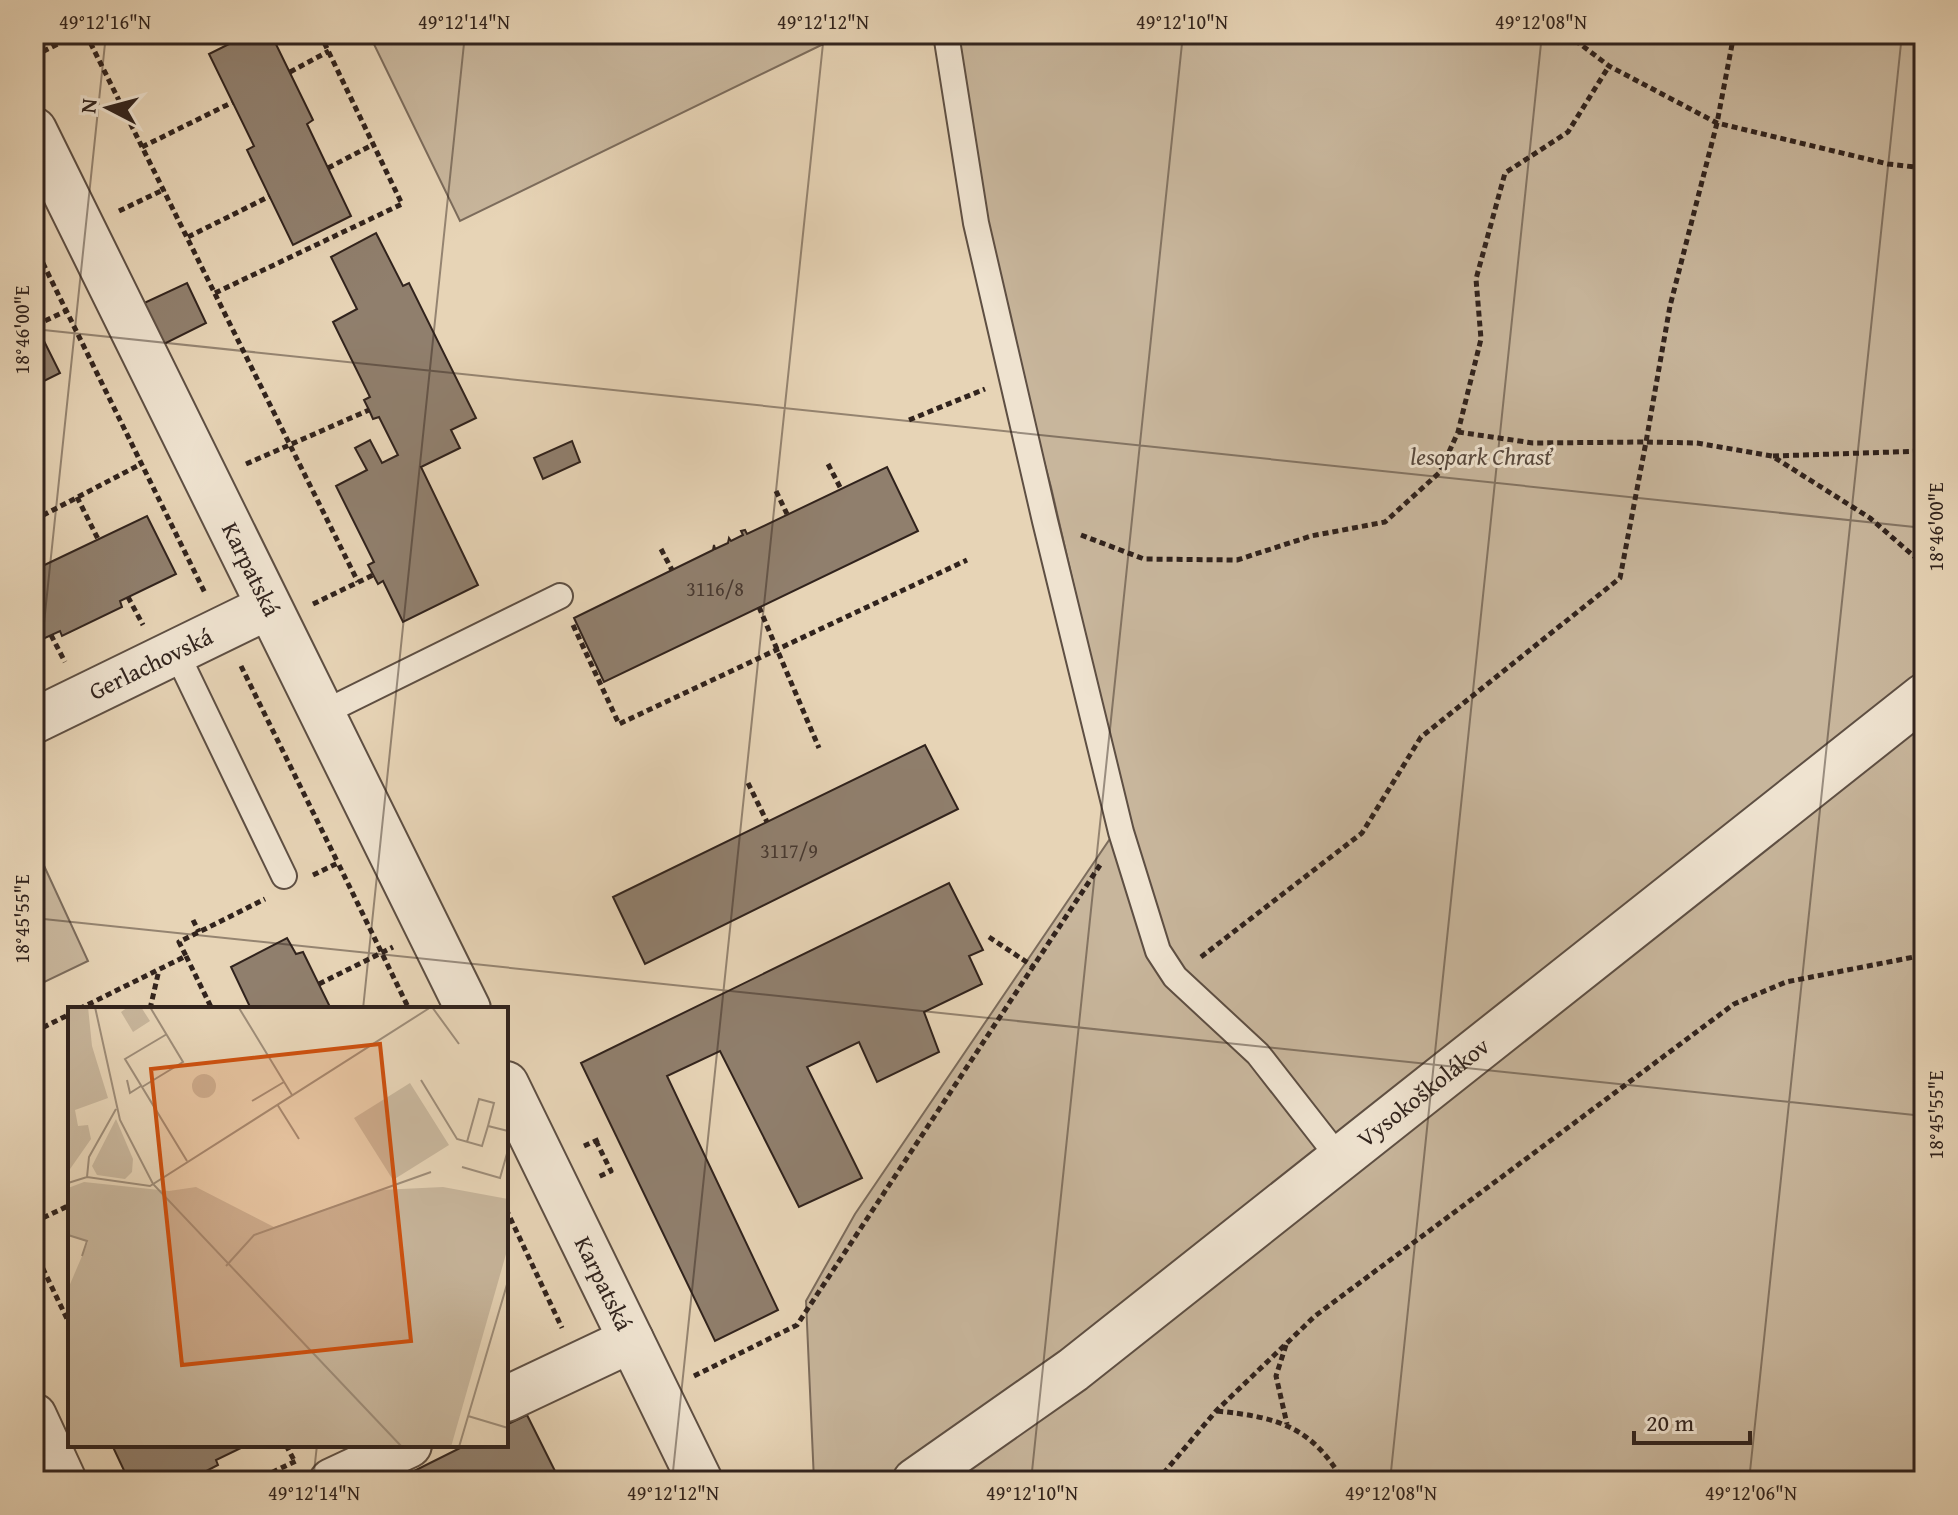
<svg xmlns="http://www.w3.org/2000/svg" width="1958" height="1515" viewBox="0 0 1958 1515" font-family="'Gentium Book Plus',serif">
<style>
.green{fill:#c8b69c;stroke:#7c6c5c;stroke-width:2}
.building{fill:#907f6d;stroke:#31231d;stroke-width:2}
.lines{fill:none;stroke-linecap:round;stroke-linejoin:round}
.service-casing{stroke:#5e4f43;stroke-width:28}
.minor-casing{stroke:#5e4f43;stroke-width:48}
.path{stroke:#31231d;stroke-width:5;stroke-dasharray:6 4;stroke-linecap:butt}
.service{stroke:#efe3d0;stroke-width:24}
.minor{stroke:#efe3d0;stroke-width:44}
.ticks{fill:none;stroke:#31231d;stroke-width:2;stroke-opacity:0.45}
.labels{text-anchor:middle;stroke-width:6;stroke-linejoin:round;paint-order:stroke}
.number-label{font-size:20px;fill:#493a31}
.park-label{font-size:24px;font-style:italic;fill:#57483d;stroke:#efe3d0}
.street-label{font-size:24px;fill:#31231d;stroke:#efe3d0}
.inset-road{fill:none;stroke:#9e8d79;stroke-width:2}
.view{fill:#cd510f;fill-opacity:0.15;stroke:#cd510f;stroke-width:4}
.inset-edge{fill:none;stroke:#31231d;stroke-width:4}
.neatline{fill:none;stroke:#31231d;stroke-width:3}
.ticks-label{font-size:20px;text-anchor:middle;fill:#31231d}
</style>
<rect width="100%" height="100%" fill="#e7d4b6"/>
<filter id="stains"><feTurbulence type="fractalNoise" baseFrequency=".0025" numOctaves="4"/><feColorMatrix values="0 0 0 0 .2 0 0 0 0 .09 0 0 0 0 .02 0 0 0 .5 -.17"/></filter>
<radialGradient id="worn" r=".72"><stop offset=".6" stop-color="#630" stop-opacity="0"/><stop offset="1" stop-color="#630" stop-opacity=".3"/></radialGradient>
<g class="green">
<path d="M 369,34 L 844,34 L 460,221 Z"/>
<path d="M 956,34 L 1924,34 L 1924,1481 L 814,1481 L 806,1301 L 855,1214 L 1122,821 L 1115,765 L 1051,487 L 975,208 Z"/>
<path d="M 34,844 L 88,961 L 34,987 Z"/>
</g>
<g class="building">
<path d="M 249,34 L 271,34 L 313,120 L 307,124 L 351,216 L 293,245 L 247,150 L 254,146 L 209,54 Z"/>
<path d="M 376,233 L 403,286 L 409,283 L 476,418 L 451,430 L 460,448 L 421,467 L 478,585 L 403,622 L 383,581 L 378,584 L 368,565 L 374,562 L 336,486 L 367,470 L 355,448 L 370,440 L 382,463 L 398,455 L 379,417 L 373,419 L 369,410 L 364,400 L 370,397 L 333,322 L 357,309 L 331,257 Z"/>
<path d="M 187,283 L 206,323 L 162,345 L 142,304 Z"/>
<path d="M 34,321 L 60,373 L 34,386 Z"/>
<path d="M 572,441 L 580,462 L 543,479 L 534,458 Z"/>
<path d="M 887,467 L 918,531 L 604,682 L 574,618 L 713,550 L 714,545 L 715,549 L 728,543 L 729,538 L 731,541 L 743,535 L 741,531 L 745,530 L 747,534 Z"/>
<path d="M 147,516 L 176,574 L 120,601 L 122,607 L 62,636 L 60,631 L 34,643 L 34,570 Z"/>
<path d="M 925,745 L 958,809 L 645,964 L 613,897 Z"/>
<path d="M 949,883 L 983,950 L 969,956 L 982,984 L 924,1012 L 939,1052 L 877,1082 L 859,1042 L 807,1067 L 862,1178 L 799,1207 L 720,1051 L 667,1076 L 778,1310 L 715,1341 L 581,1063 Z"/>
<path d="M 287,938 L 296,954 L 303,952 L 331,1009 L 251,1009 L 231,967 Z"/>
<path d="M 527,1415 L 560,1481 L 394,1481 L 466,1445 L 506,1445 L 506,1425 Z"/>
<path d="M 112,1445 L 247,1445 L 216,1460 L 218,1465 L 187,1481 L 129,1481 Z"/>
</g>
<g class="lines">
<defs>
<g id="service">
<path d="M 946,34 L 976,223 L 1045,521 L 1121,832 L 1158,951 L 1175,977 L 1258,1054 L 1340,1159"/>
<path d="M 176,652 L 284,876"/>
<path d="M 321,714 L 560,596"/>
</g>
<g id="minor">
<path id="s1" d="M 34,130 L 468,1009"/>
<path id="s2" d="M 34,721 L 268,607"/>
<path id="s3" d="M 506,1084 L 700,1481"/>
<path d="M 506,1399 L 631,1340"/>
<path d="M 34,1416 L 64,1481"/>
<path d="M 332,1481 L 409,1445"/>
<path id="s4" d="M 915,1481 L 1073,1370 L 1924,696"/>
</g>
</defs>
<use href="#service" class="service-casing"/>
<use href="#minor" class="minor-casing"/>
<g class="path">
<path d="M 86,34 L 358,582"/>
<path d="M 1567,34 L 1609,66 L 1717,123 L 1888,164 L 1924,168"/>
<path d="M 34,56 L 78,34"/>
<path d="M 290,72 L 329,51"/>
<path d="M 142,147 L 233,102"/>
<path d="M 328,168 L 374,144"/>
<path d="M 119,211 L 165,189"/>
<path d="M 188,237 L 270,196"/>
<path d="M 34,245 L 205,593"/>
<path d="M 215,293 L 402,204 L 320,34"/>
<path d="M 36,325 L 66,311"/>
<path d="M 909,420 L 985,389"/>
<path d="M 1458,432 L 1533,443 L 1646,442 L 1670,306 L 1717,123 L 1734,34"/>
<path d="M 1773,456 L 1924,451"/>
<path d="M 246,464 L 369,410"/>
<path d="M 828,464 L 841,489"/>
<path d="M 776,491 L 787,514"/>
<path d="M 77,497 L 98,539"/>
<path d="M 34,520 L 141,464"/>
<path d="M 1081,535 L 1144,559 L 1237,560 L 1311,536 L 1385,522 L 1440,472 L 1458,432 L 1481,339 L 1476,279 L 1505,173 L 1568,132 L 1609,66"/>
<path d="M 661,549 L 672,570"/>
<path d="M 128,597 L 143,625"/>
<path d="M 313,604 L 373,575"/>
<path d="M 759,607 L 819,748"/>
<path d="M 573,625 L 619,724 L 967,560"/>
<path d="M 51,635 L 65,662"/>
<path d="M 241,666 L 338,863"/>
<path d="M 748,783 L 767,822"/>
<path d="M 313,875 L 338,863 L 409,1009"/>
<path d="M 193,920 L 199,932"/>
<path d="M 989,937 L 1034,967"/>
<path d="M 186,956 L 212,1009"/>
<path d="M 1201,957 L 1362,833 L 1421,737 L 1620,578 L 1646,442 L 1697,443 L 1772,456 L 1870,518 L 1924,565"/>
<path d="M 319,984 L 393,947"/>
<path d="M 79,1009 L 186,956 L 179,942 L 265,899"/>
<path d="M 150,1009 L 159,970"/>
<path d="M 34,1032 L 70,1014"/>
<path d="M 596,1141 L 611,1171 L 598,1177"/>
<path d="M 584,1146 L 602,1138"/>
<path d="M 506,1209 L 562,1328"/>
<path d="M 34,1222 L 70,1205"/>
<path d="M 34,1250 L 70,1325"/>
<path d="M 1286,1345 L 1276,1376 L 1287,1424"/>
<path d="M 694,1376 L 797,1325 L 1100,865"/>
<path d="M 1217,1411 C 1276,1417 1312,1426 1343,1481"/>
<path d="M 286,1445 L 295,1462"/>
<path d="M 741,1472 L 753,1481"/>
<path d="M 188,1480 L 189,1481"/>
<path d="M 254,1481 L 298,1460"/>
<path d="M 1157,1481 L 1216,1411 L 1315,1316 L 1734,1004 L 1786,982 L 1924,955"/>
</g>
<use href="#service" class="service"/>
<use href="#minor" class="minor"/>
</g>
<path class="ticks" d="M 34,329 L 1924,528M 34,718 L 106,34M 34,918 L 1924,1116M 363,1009 L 465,34M 313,1481 L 317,1445M 672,1481 L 824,34M 1031,1481 L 1183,34M 1390,1481 L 1542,34M 1749,1481 L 1902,34"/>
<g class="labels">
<g class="number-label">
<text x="715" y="596">3116/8</text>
<text x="789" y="858">3117/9</text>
</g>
<g class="park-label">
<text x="1481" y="465">lesopark Chrasť</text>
</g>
<g class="street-label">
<text dy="8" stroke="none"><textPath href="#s1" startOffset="490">Karpatská</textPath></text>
<text dy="8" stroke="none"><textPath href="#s2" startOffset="130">Gerlachovská</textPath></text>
<text dy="8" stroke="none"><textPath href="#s4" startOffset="640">Vysokoškolákov</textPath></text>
<text dy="8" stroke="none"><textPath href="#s3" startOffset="222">Karpatská</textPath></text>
</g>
</g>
<g transform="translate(68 1007)">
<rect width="440" height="440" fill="#e7d4b6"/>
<path d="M 0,0 L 20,0 L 24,39 L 40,91 L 7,103 L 10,119 L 20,118 L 23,132 L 0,165 ZM 60,0 L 73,0 L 82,14 L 65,25 L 53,5 ZM124 79a12 12 0 1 1 24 0a12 12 0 1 1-24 0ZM 342,76 L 381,138 L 325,173 L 286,111 ZM 48,112 L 65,152 L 64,165 L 57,172 L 29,168 L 24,159 ZM 16,175 L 101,184 L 128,180 L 206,220 L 312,183 L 375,180 L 440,192 L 440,240 L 383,440 L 0,440 L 0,282 L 20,235 L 0,228 L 0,181 Z" fill="#c8b69c"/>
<path class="inset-road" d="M 27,0 L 52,113 L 85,177 L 334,440M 364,0 L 391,37M 171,1 L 224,88M 99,27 L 57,52 L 119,154M 59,73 L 62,86 L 73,79M 353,73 L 389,132 L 414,139 L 420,119 L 440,124M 74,80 L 115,55 L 82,0M 184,94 L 216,75M 209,97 L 231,132M 399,135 L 411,92 L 426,96 L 420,119M 394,160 L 432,171 L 440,143M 19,170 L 21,150 L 48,102M 0,176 L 19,170 L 82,179 L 363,0M 0,228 L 19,234 L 14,249M 158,259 L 186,228 L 363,165M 400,409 L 440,421M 391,440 L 440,274"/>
<path class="view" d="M 312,37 L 343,334 L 114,358 L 83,62 Z"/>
<rect width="440" height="440" class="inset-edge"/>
</g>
<rect width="1958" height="1515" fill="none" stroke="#e7d4b6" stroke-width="88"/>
<g transform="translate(108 108) rotate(276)" stroke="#efe3d0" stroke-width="6" paint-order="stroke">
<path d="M0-6L14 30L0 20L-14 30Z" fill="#31231d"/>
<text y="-12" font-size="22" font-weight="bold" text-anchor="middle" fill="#31231d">N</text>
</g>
<path d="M1634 1431v12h116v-12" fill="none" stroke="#31231d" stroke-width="4"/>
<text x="1646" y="1431" font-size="24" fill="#31231d" stroke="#efe3d0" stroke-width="6" paint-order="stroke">20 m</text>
<rect x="44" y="44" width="1870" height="1427" class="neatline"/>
<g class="ticks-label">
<text x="105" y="29">49°12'16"N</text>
<text x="464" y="29">49°12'14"N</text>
<text x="823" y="29">49°12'12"N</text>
<text x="1182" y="29">49°12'10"N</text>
<text x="1541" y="29">49°12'08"N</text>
<text transform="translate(22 330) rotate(-90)" y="7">18°46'00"E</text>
<text transform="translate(1936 527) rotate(-90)" y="7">18°46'00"E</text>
<text transform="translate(22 919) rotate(-90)" y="7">18°45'55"E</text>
<text transform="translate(1936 1115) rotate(-90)" y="7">18°45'55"E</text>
<text x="314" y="1500">49°12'14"N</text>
<text x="673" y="1500">49°12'12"N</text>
<text x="1032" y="1500">49°12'10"N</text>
<text x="1391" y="1500">49°12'08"N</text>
<text x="1751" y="1500">49°12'06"N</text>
</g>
<rect width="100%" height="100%" filter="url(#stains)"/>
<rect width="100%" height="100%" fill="url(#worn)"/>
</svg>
